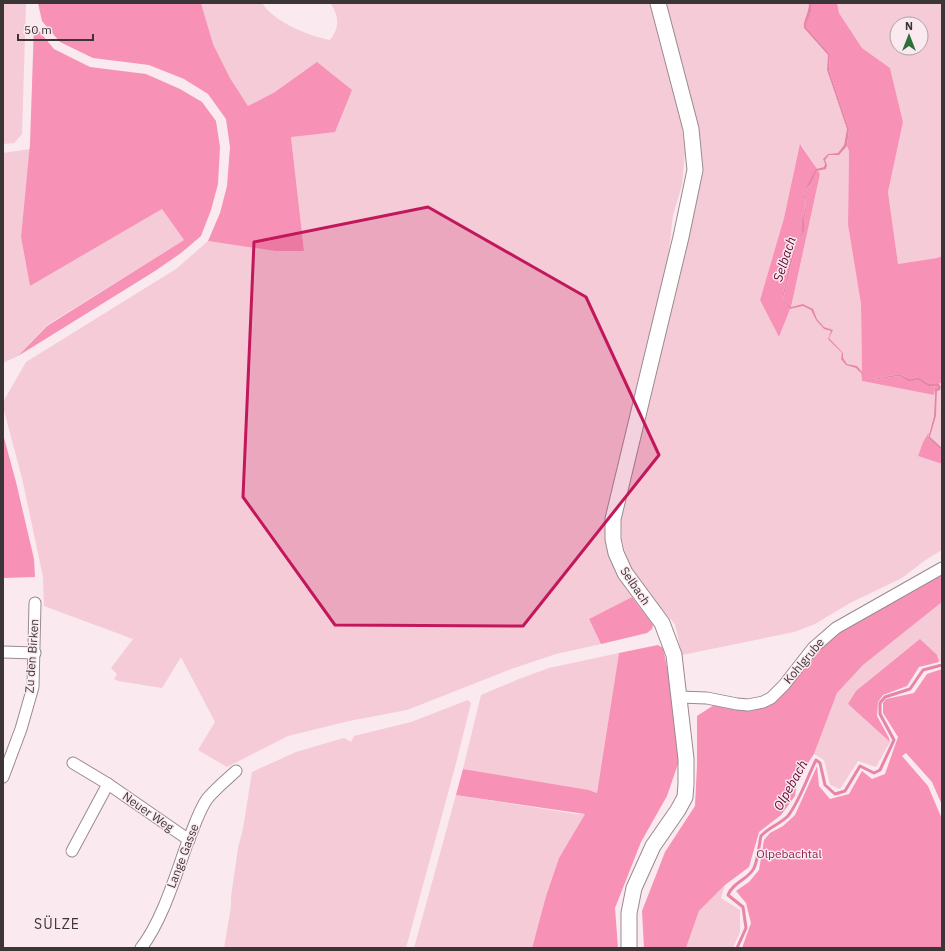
<svg xmlns="http://www.w3.org/2000/svg" width="945" height="951" viewBox="0 0 945 951" font-family="'IBM Plex Sans',sans-serif">
<style>
.green{fill:#f4cbd7;fill-rule:evenodd}
.forest{fill:#f791b5}
.water{fill:#e884a7}
.lines{fill:none;stroke-linecap:round;stroke-linejoin:round}
.stream{stroke:#e884a7;stroke-width:3}
.street-casing{stroke:#9a8a8f;stroke-width:13}
.secondary-casing{stroke:#9a8a8f;stroke-width:17}
.street{stroke:#fff;stroke-width:11}
.secondary{stroke:#fff;stroke-width:15}
.marked{fill:#c2185b;fill-opacity:0.2;stroke:#c2185b;stroke-width:3;stroke-linejoin:round}
.labels{text-anchor:middle;stroke-width:3;stroke-linejoin:round;paint-order:stroke}
.street-label{font-size:12px;fill:#3c3537;stroke:#fae9ee}
.park-label{font-size:12px;fill:#951f55;stroke:#fae9ee}
.water-label{font-size:13px;font-style:italic;fill:#610433;stroke:#fae9ee}
.quarter-label{font-size:14px;letter-spacing:1px;fill:#3c3537;stroke:#fae9ee}
</style>
<rect width="100%" height="100%" fill="#fae9ee"/>
<g class="green">
<path d="M 3,3 L 26,3 L 22,134 L 14,143 L 3,144 Z"/>
<path d="M 201,3 L 262,3 C 274,22 309,36 330,40 C 340,28 339,16 331,4 L 325,3 L 652,3 L 681,119 L 685,152 L 682,185 L 673,215 L 668,259 L 638,380 L 607,517 L 606,543 L 615,572 L 632,597 L 589,619 L 601,644 L 556,654 L 514,668 L 407,710 L 349,721 L 288,736 L 227,767 L 198,750 L 215,722 L 181,657 L 162,688 L 118,681 L 114,679 L 117,674 L 111,668 L 133,639 L 44,606 L 43,577 L 39,558 L 22,478 L 3,407 L 3,402 L 26,362 L 176,269 L 208,241 L 275,251 L 304,251 L 291,137 L 275,92 L 248,106 L 230,78 L 213,44 Z"/>
<path d="M 664,3 L 809,3 C 809,13 803,20 804,28 L 828,55 L 827,70 L 847,129 L 844,145 L 838,153 L 828,154 L 823,159 L 825,165 L 824,167 L 817,169 L 801,144 L 784,218 L 760,300 L 779,337 L 790,309 L 803,306 L 811,310 L 816,320 L 824,329 L 831,331 L 828,339 L 842,353 L 841,359 L 846,365 C 857,368 861,368 862,381 L 934,395 L 934,416 L 929,432 L 923,442 L 918,456 L 942,464 L 942,550 L 924,561 L 902,578 L 850,603 L 815,624 L 794,632 L 682,655 L 675,624 L 646,591 L 628,564 L 622,540 L 621,519 L 701,172 Z"/>
<path d="M 837,3 L 942,3 L 942,256 L 937,258 L 898,264 L 888,192 L 903,122 L 890,68 L 862,48 L 839,13 ZM 897,24 L 921,24 L 921,48 L 897,48 Z"/>
<path d="M 847,146 L 849,151 L 848,225 L 861,304 L 862,372 L 857,366 L 847,364 L 843,358 L 843,353 L 829,338 L 833,330 L 824,327 L 817,319 L 812,309 L 803,304 L 791,307 L 820,174 L 818,171 L 826,168 L 825,160 L 829,155 L 839,155 Z"/>
<path d="M 30,149 L 21,237 L 30,286 L 162,209 L 184,240 L 47,325 L 18,356 L 3,363 L 3,153 Z"/>
<path d="M 938,383 L 942,383 L 942,448 L 930,438 L 936,416 L 937,390 L 940,390 L 941,387 Z"/>
<path d="M 942,602 L 942,661 L 939,662 L 937,655 L 848,704 L 890,742 L 876,767 L 858,761 L 840,789 L 830,785 L 824,760 L 814,754 L 837,693 L 863,665 Z"/>
<path d="M 619,653 L 597,793 L 589,790 L 463,769 L 481,695 L 519,679 L 549,668 Z"/>
<path d="M 468,700 L 471,703 L 455,767 L 406,948 L 224,948 L 231,907 L 231,897 L 238,848 L 243,829 L 252,772 L 296,752 L 344,738 L 351,742 L 354,736 L 411,722 Z"/>
<path d="M 456,795 L 576,814 L 585,814 L 559,858 L 546,896 L 532,948 L 414,948 Z"/>
<path d="M 725,885 L 721,898 L 740,910 L 740,932 L 733,948 L 686,948 L 699,911 Z"/>
</g>
<g class="forest">
<path d="M 38,3 L 201,3 L 213,44 L 230,78 L 248,106 L 275,92 L 317,62 L 352,90 L 335,132 L 291,137 L 304,251 L 275,251 L 208,241 L 220,213 L 227,186 L 230,147 L 226,119 L 208,94 L 184,79 L 149,65 L 93,58 L 60,42 L 42,21 Z"/>
<path d="M 811,3 L 837,3 L 839,13 L 862,48 L 890,68 L 903,122 L 888,192 L 898,264 L 937,258 L 942,256 L 942,383 L 929,384 L 919,377 L 910,379 L 899,374 L 873,379 L 862,372 L 861,304 L 848,225 L 849,151 L 847,146 L 849,129 L 829,70 L 830,54 L 806,27 L 805,23 L 811,12 Z"/>
<path d="M 34,25 L 54,49 L 90,67 L 146,74 L 180,89 L 202,102 L 216,121 L 220,147 L 218,184 L 211,210 L 201,236 L 181,253 L 155,271 L 18,356 L 47,326 L 184,240 L 162,209 L 30,286 L 21,237 L 30,144 Z"/>
<path d="M 800,144 L 817,169 L 806,187 L 804,196 L 805,211 L 802,219 L 802,232 L 798,238 L 789,265 L 782,299 L 790,309 L 779,337 L 760,300 L 784,218 Z"/>
<path d="M 817,171 L 818,171 L 820,174 L 791,307 L 783,299 L 791,265 L 799,238 L 804,232 L 804,220 L 806,211 L 805,196 L 807,188 L 811,184 Z"/>
<path d="M 861,373 L 873,380 L 899,376 L 909,382 L 918,380 L 929,387 L 937,386 L 939,388 L 935,389 L 934,395 L 862,381 Z"/>
<path d="M 929,432 L 928,438 L 942,451 L 942,464 L 918,456 L 923,442 Z"/>
<path d="M 3,434 L 16,482 L 34,559 L 35,577 L 3,578 Z"/>
<path d="M 942,571 L 942,602 L 863,665 L 837,693 L 814,754 L 797,780 L 795,796 L 781,815 L 759,832 L 749,867 L 725,885 L 699,911 L 686,948 L 644,948 L 642,911 L 665,852 L 695,806 L 697,765 L 697,716 L 714,705 L 743,710 L 760,708 L 773,701 L 815,650 L 840,630 Z"/>
<path d="M 632,597 L 653,625 L 652,629 L 647,633 L 601,644 L 589,619 Z"/>
<path d="M 920,639 L 937,655 L 939,662 L 919,667 L 907,686 L 883,695 L 878,702 L 877,716 L 889,738 L 890,742 L 848,704 L 856,691 Z"/>
<path d="M 658,645 L 663,648 L 670,682 L 679,761 L 667,796 L 641,842 L 615,908 L 618,948 L 532,948 L 546,896 L 559,858 L 585,814 L 456,795 L 463,769 L 589,790 L 597,793 L 619,653 Z"/>
<path d="M 942,669 L 942,805 L 932,782 L 906,753 L 902,756 L 928,786 L 942,819 L 942,948 L 742,948 L 751,923 L 746,903 L 736,891 L 749,882 L 759,870 L 764,840 L 770,833 L 783,826 L 795,815 L 817,766 L 819,786 L 830,799 L 849,794 L 862,771 L 872,779 L 885,774 L 898,737 L 883,713 L 883,703 L 886,699 L 914,693 L 927,674 Z"/>
</g>
<path class="water" d="M 809,3 L 811,3 L 811,12 L 806,23 L 806,27 L 830,54 L 829,70 L 849,129 L 847,146 L 839,155 L 829,155 L 825,160 L 827,165 L 826,169 L 817,171 L 811,184 L 807,188 L 805,196 L 806,211 L 804,220 L 804,232 L 799,238 L 791,265 L 783,299 L 791,307 L 803,304 L 813,309 L 817,319 L 824,327 L 833,330 L 829,338 L 843,353 L 843,358 L 847,364 L 857,366 L 862,372 L 873,379 L 899,374 L 910,379 L 919,377 L 929,384 L 938,383 L 941,387 L 940,390 L 937,391 L 936,416 L 930,437 L 942,448 L 942,451 L 928,438 L 934,416 L 935,389 L 938,388 L 937,386 L 929,387 L 918,380 L 909,382 L 899,376 L 873,380 L 861,373 L 856,368 L 846,365 L 841,359 L 842,353 L 828,339 L 831,331 L 824,329 L 816,320 L 811,310 L 803,306 L 790,309 L 782,299 L 789,265 L 798,238 L 802,232 L 802,219 L 805,211 L 804,196 L 806,187 L 816,169 L 824,167 L 825,164 L 823,159 L 828,154 L 838,153 L 844,145 L 847,129 L 827,70 L 828,55 L 804,28 C 803,20 809,13 809,3 Z"/>
<g class="lines">
<path class="stream" d="M 737,948 L 746,928 L 743,907 L 728,895 C 733,882 749,879 754,868 C 758,860 759,845 761,836 C 768,828 780,824 788,816 C 800,800 807,778 816,760 L 820,763 L 825,785 L 835,794 L 845,791 L 860,766 L 874,773 L 880,770 L 894,740 L 880,714 L 880,703 L 885,697 L 910,689 L 923,670 L 942,665"/>
<defs>
<g id="street">
<path d="M 3,652 L 35,653"/>
<path d="M 679,697 L 707,698 L 737,704 L 748,705 L 763,702 L 771,698 L 784,685 L 813,648 L 836,628 L 942,568"/>
<path d="M 73,763 L 108,784 L 189,840"/>
<path d="M 3,777 L 21,729 L 33,687 L 35,603"/>
<path d="M 72,851 L 108,784"/>
<path d="M 141,948 C 162,921 175,877 187,844 C 193,830 198,812 207,799 C 215,789 226,780 236,771"/>
</g>
<path id="secondary" d="M 629,948 L 629,913 L 634,888 L 653,846 L 678,810 L 685,797 L 686,784 L 686,759 L 674,655 L 662,623 L 625,573 L 616,553 L 613,539 L 613,519 L 681,237 L 695,170 L 691,129 L 658,3"/>
</defs>
<use href="#street" class="street-casing"/>
<use href="#secondary" class="secondary-casing"/>
<use href="#street" class="street"/>
<use href="#secondary" class="secondary"/>
</g>
<path class="marked" d="M 428,207 L 586,297 L 659,455 L 523,626 L 335,625 L 243,497 L 254,242 Z"/>
<g class="labels">
<g class="street-label">
<text transform="translate(635 586) rotate(56)" y="4">Selbach</text>
<text transform="translate(32 656) rotate(-86)" y="4">Zu den Birken</text>
<text transform="translate(804 661) rotate(-50)" y="4">Kohlgrube</text>
<text transform="translate(148 812) rotate(35)" y="4">Neuer Weg</text>
<text transform="translate(183 856) rotate(-69)" y="4">Lange Gasse</text>
</g>
<g class="park-label">
<text x="789" y="858">Olpebachtal</text>
</g>
<g class="water-label">
<text transform="translate(784 259) rotate(-72)" y="5">Selbach</text>
<text transform="translate(790 785) rotate(-61)" y="5">Olpebach</text>
</g>
<g class="quarter-label">
<text x="57" y="929">SÜLZE</text>
</g>
</g>
<rect width="945" height="951" fill="none" stroke="#3c3537" stroke-width="8"/>
<g transform="translate(909 36)"><circle r="19" fill="#fae9ee" stroke="#aea1a5"/>
<path d="M0-3L7 15L0 10L-7 15Z" fill="#2d703b"/>
<text y="-6" font-size="11" font-weight="bold" text-anchor="middle" fill="#3c3537">N</text>
</g>
<path d="M18 34v6h75v-6" fill="none" stroke="#3c3537" stroke-width="2"/>
<text x="24" y="34" font-size="12" fill="#3c3537" stroke="#fae9ee" stroke-width="3" paint-order="stroke">50 m</text>
</svg>
